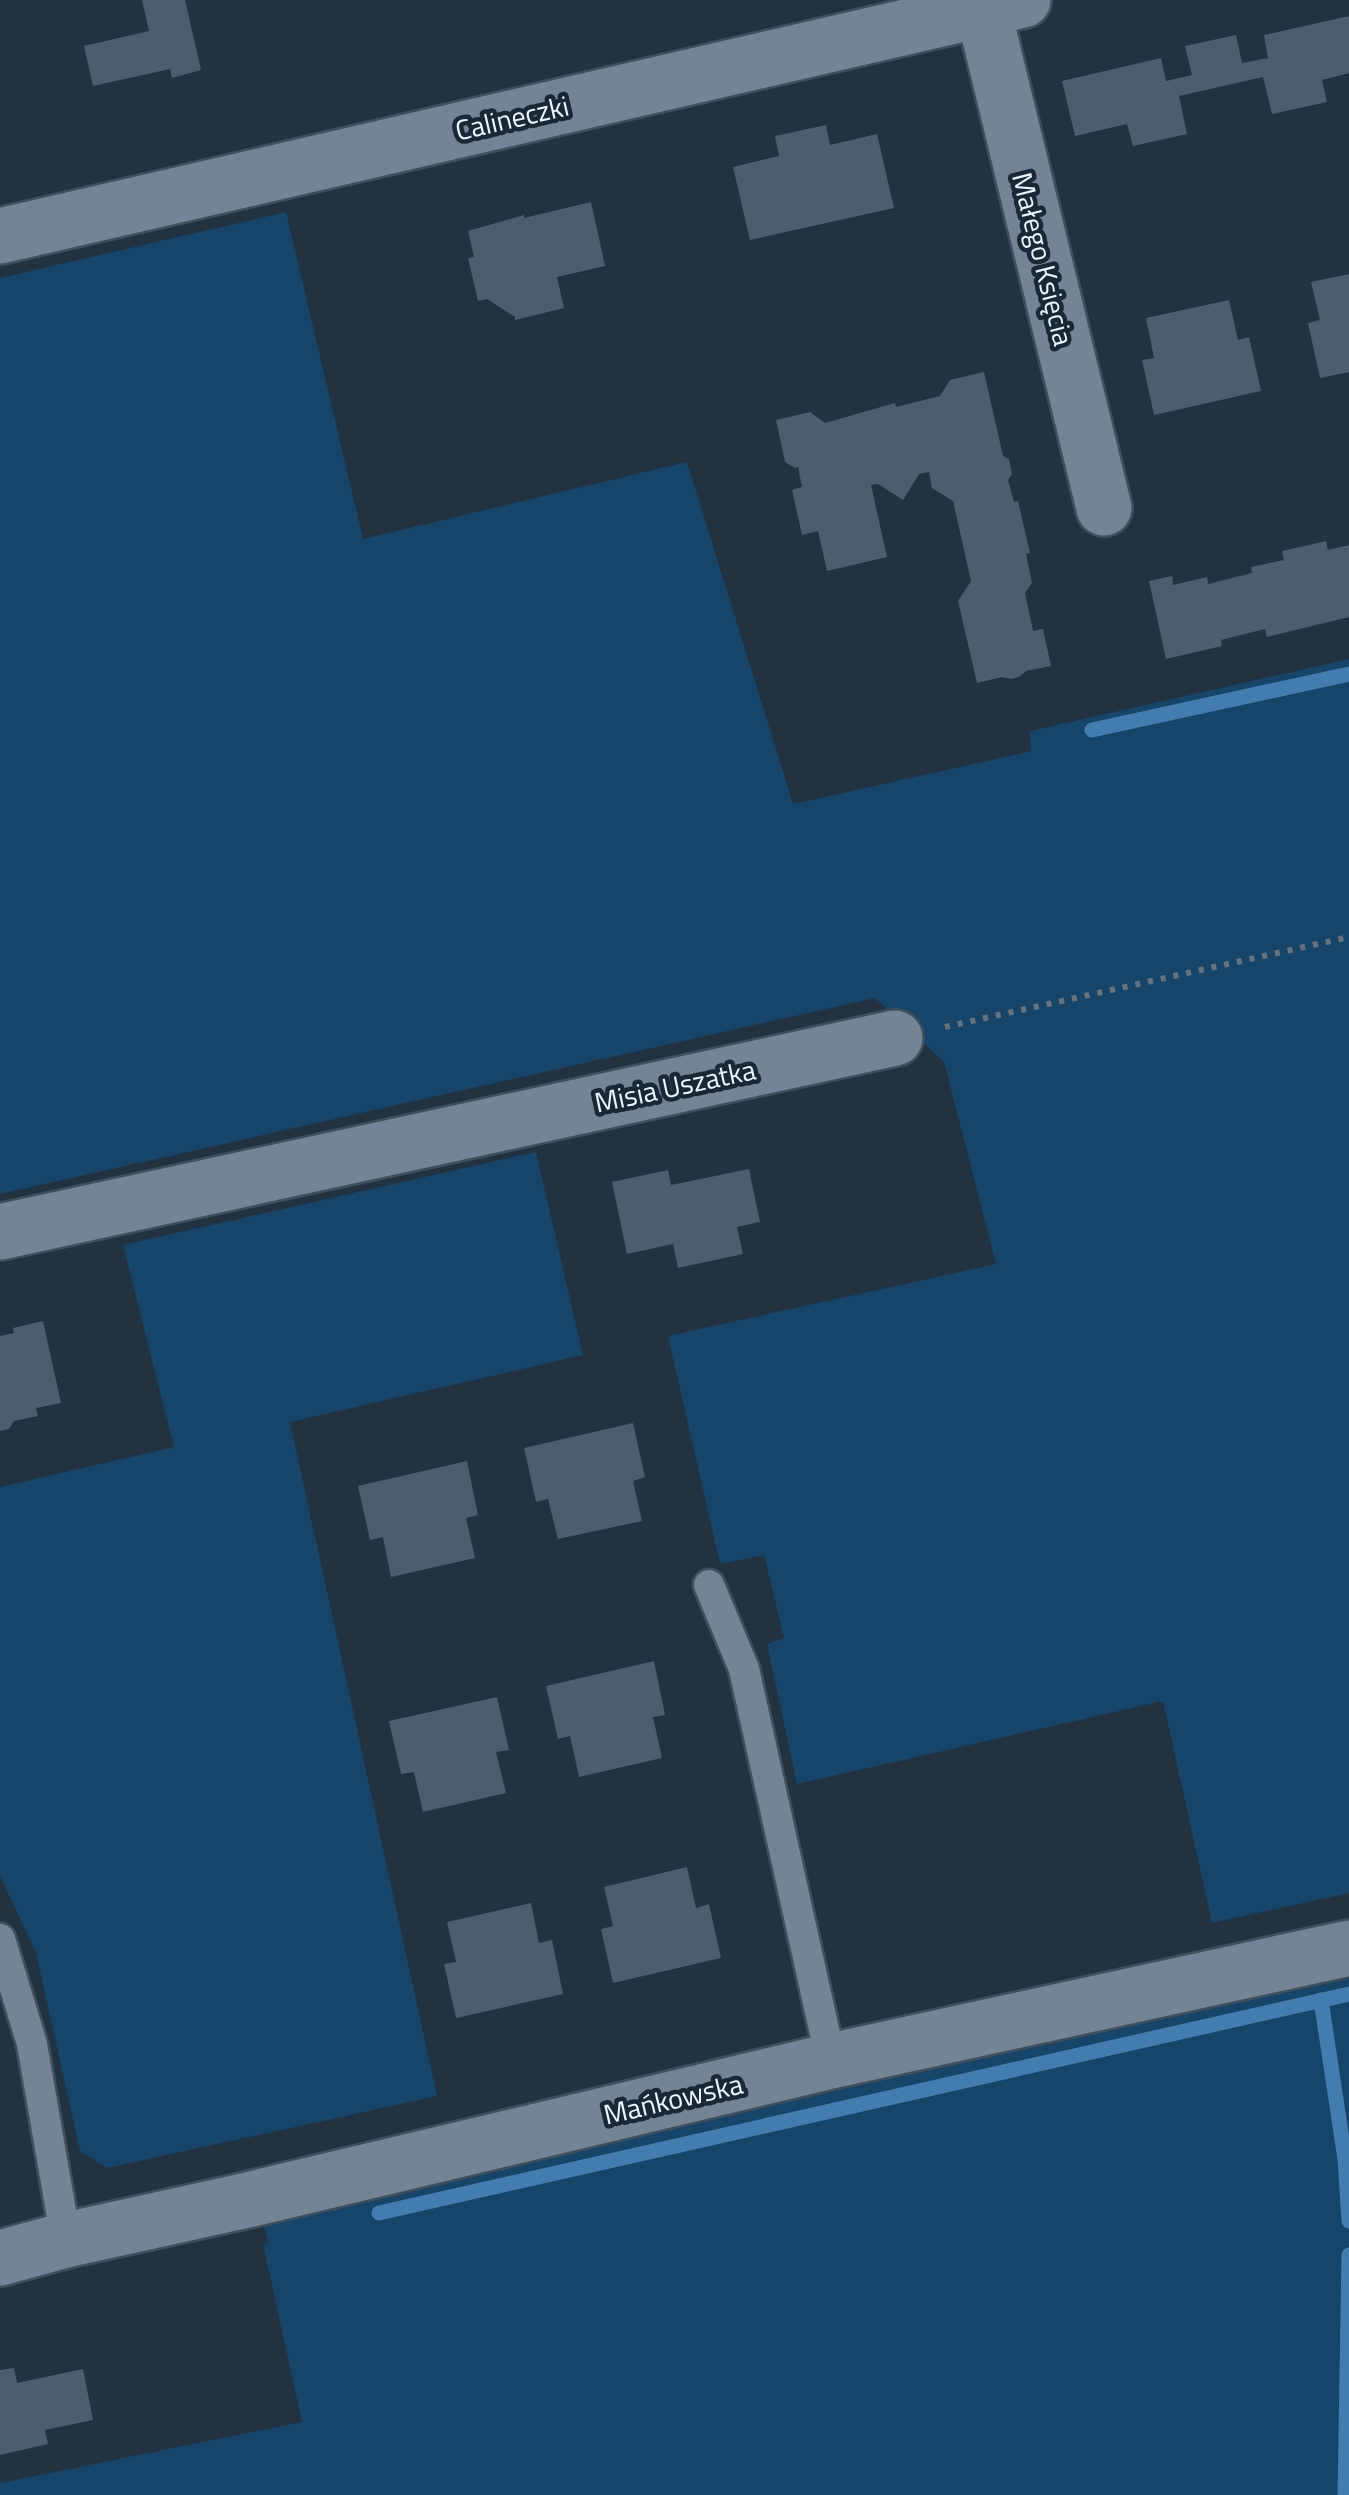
<svg xmlns="http://www.w3.org/2000/svg" width="1349" height="2495" viewBox="0 0 1349 2495" font-family="'Titillium Web',sans-serif">
<style>
.green{fill:#17456a}
.lines{fill:none;stroke-linecap:round;stroke-linejoin:round}
.stream{stroke:#437daf;stroke-width:15}
.building{fill:#4c5d6d}
.service-casing{stroke:#404f5b;stroke-width:35}
.minor-casing{stroke:#404f5b;stroke-width:60}
.path{stroke:#657380;stroke-width:6;stroke-dasharray:5 8;stroke-linecap:butt}
.service{stroke:#728495;stroke-width:30}
.minor{stroke:#728495;stroke-width:55}
.labels{text-anchor:middle;stroke-width:9;stroke-linejoin:round;paint-order:stroke}
.street-label{font-size:28px;fill:#ebf5ff;stroke:#182836}
</style>
<rect width="100%" height="100%" fill="#223241"/>
<g class="green">
<path d="M 286,212 L 363,539 L 687,462 L 793,804 L 1031,751 L 1030,731 L 1349,659 L 1349,1893 L 1212,1923 L 1163,1701 L 797,1784 L 767,1644 L 784,1638 L 764,1555 L 720,1564 L 668,1336 L 996,1264 L 944,1062 L 875,998 L 0,1194 L 0,278 Z"/>
<path d="M 536,1152 L 583,1355 L 290,1422 L 437,2096 L 107,2168 L 80,2151 L 36,1953 L 0,1876 L 0,1487 L 174,1447 L 123,1245 Z"/>
<path d="M 1349,1976 L 1349,2495 L 0,2495 L 0,2483 L 302,2422 L 263,2244 L 268,2243 L 262,2219 Z"/>
</g>
<g class="lines">
<g class="stream">
<path d="M 1092,730 L 1349,674"/>
<path d="M 1321,2000 L 1345,2159 L 1349,2221"/>
<path d="M 379,2213 L 1349,1994"/>
<path d="M 1345,2495 L 1349,2255"/>
</g>
</g>
<g class="building">
<path d="M 142,0 L 185,0 L 201,70 L 172,78 L 170,69 L 93,86 L 84,46 L 149,31 Z"/>
<path d="M 1349,16 L 1349,73 L 1322,80 L 1327,102 L 1272,114 L 1263,77 L 1179,96 L 1187,134 L 1133,146 L 1127,124 L 1075,136 L 1062,81 L 1161,58 L 1166,81 L 1192,75 L 1185,46 L 1236,35 L 1242,63 L 1268,58 L 1264,35 Z"/>
<path d="M 826,125 L 830,145 L 877,134 L 894,208 L 750,240 L 733,167 L 779,156 L 775,136 Z"/>
<path d="M 591,202 L 605,266 L 557,277 L 564,308 L 515,320 L 515,317 L 487,299 L 478,301 L 468,258 L 474,257 L 468,231 L 524,215 L 524,218 Z"/>
<path d="M 1349,274 L 1349,372 L 1320,378 L 1308,323 L 1320,320 L 1311,282 Z"/>
<path d="M 1229,300 L 1238,340 L 1249,337 L 1261,391 L 1154,415 L 1142,360 L 1154,358 L 1146,318 Z"/>
<path d="M 984,372 L 1003,456 L 1009,459 L 1012,474 L 1008,480 L 1014,502 L 1018,501 L 1030,553 L 1026,554 L 1032,583 L 1025,593 L 1033,631 L 1043,629 L 1051,666 L 1026,671 L 1019,677 L 1011,679 L 1002,677 L 977,683 L 958,601 L 971,581 L 953,501 L 932,488 L 929,472 L 919,474 L 903,500 L 878,484 L 871,485 L 887,557 L 827,571 L 818,531 L 802,535 L 792,490 L 802,487 L 798,467 L 795,468 L 785,462 L 776,420 L 810,412 L 825,423 L 895,403 L 896,407 L 940,396 L 950,380 Z"/>
<path d="M 1326,541 L 1328,550 L 1349,545 L 1349,617 L 1267,637 L 1265,629 L 1221,640 L 1222,646 L 1166,659 L 1149,581 L 1172,576 L 1173,585 L 1207,577 L 1208,584 L 1252,573 L 1251,567 L 1284,560 L 1282,551 Z"/>
<path d="M 749,1169 L 760,1222 L 737,1227 L 743,1254 L 678,1268 L 673,1244 L 627,1254 L 612,1182 L 668,1170 L 671,1185 Z"/>
<path d="M 43,1321 L 61,1403 L 36,1408 L 38,1416 L 14,1421 L 9,1429 L 0,1431 L 0,1336 L 14,1333 L 13,1328 Z"/>
<path d="M 633,1423 L 645,1477 L 633,1481 L 642,1521 L 558,1539 L 548,1499 L 536,1502 L 524,1448 Z"/>
<path d="M 467,1461 L 478,1515 L 466,1518 L 475,1558 L 391,1577 L 383,1537 L 370,1540 L 358,1486 Z"/>
<path d="M 654,1661 L 665,1715 L 653,1717 L 662,1758 L 579,1777 L 570,1736 L 558,1739 L 546,1686 Z"/>
<path d="M 497,1697 L 509,1750 L 496,1752 L 506,1793 L 423,1812 L 414,1772 L 401,1774 L 389,1721 Z"/>
<path d="M 687,1867 L 696,1908 L 709,1904 L 721,1958 L 613,1983 L 601,1929 L 613,1926 L 604,1887 Z"/>
<path d="M 531,1903 L 539,1943 L 552,1940 L 563,1994 L 456,2018 L 444,1964 L 456,1962 L 447,1922 Z"/>
<path d="M 14,2368 L 17,2383 L 83,2369 L 93,2420 L 45,2430 L 48,2444 L 0,2455 L 0,2370 Z"/>
</g>
<g class="lines">
<defs>
<g id="service">
<path d="M 709,1585 L 744,1669 L 831,2061"/>
<path d="M 0,1939 L 32,2044 L 66,2240"/>
</g>
<g id="minor">
<path d="M 983,9 L 1104,508"/>
<path d="M 0,236 L 1023,0"/>
<path d="M 0,1232 L 895,1038"/>
<path d="M 0,2258 L 66,2240 L 243,2201 L 831,2061 L 1349,1948"/>
</g>
</defs>
<use href="#service" class="service-casing"/>
<use href="#minor" class="minor-casing"/>
<path class="path" d="M 945,1027 L 1349,937"/>
<use href="#service" class="service"/>
<use href="#minor" class="minor"/>
</g>
<g class="labels">
<g class="street-label">
<text transform="translate(512 118) rotate(-13)" y="10">Calineczki</text>
<text transform="translate(1043 259) rotate(76)" y="10">Małego Księcia</text>
<text transform="translate(675 1086) rotate(-12)" y="10">Misia Uszatka</text>
<text transform="translate(673 2099) rotate(-13)" y="10">Mańkowska</text>
</g>
</g>
</svg>
